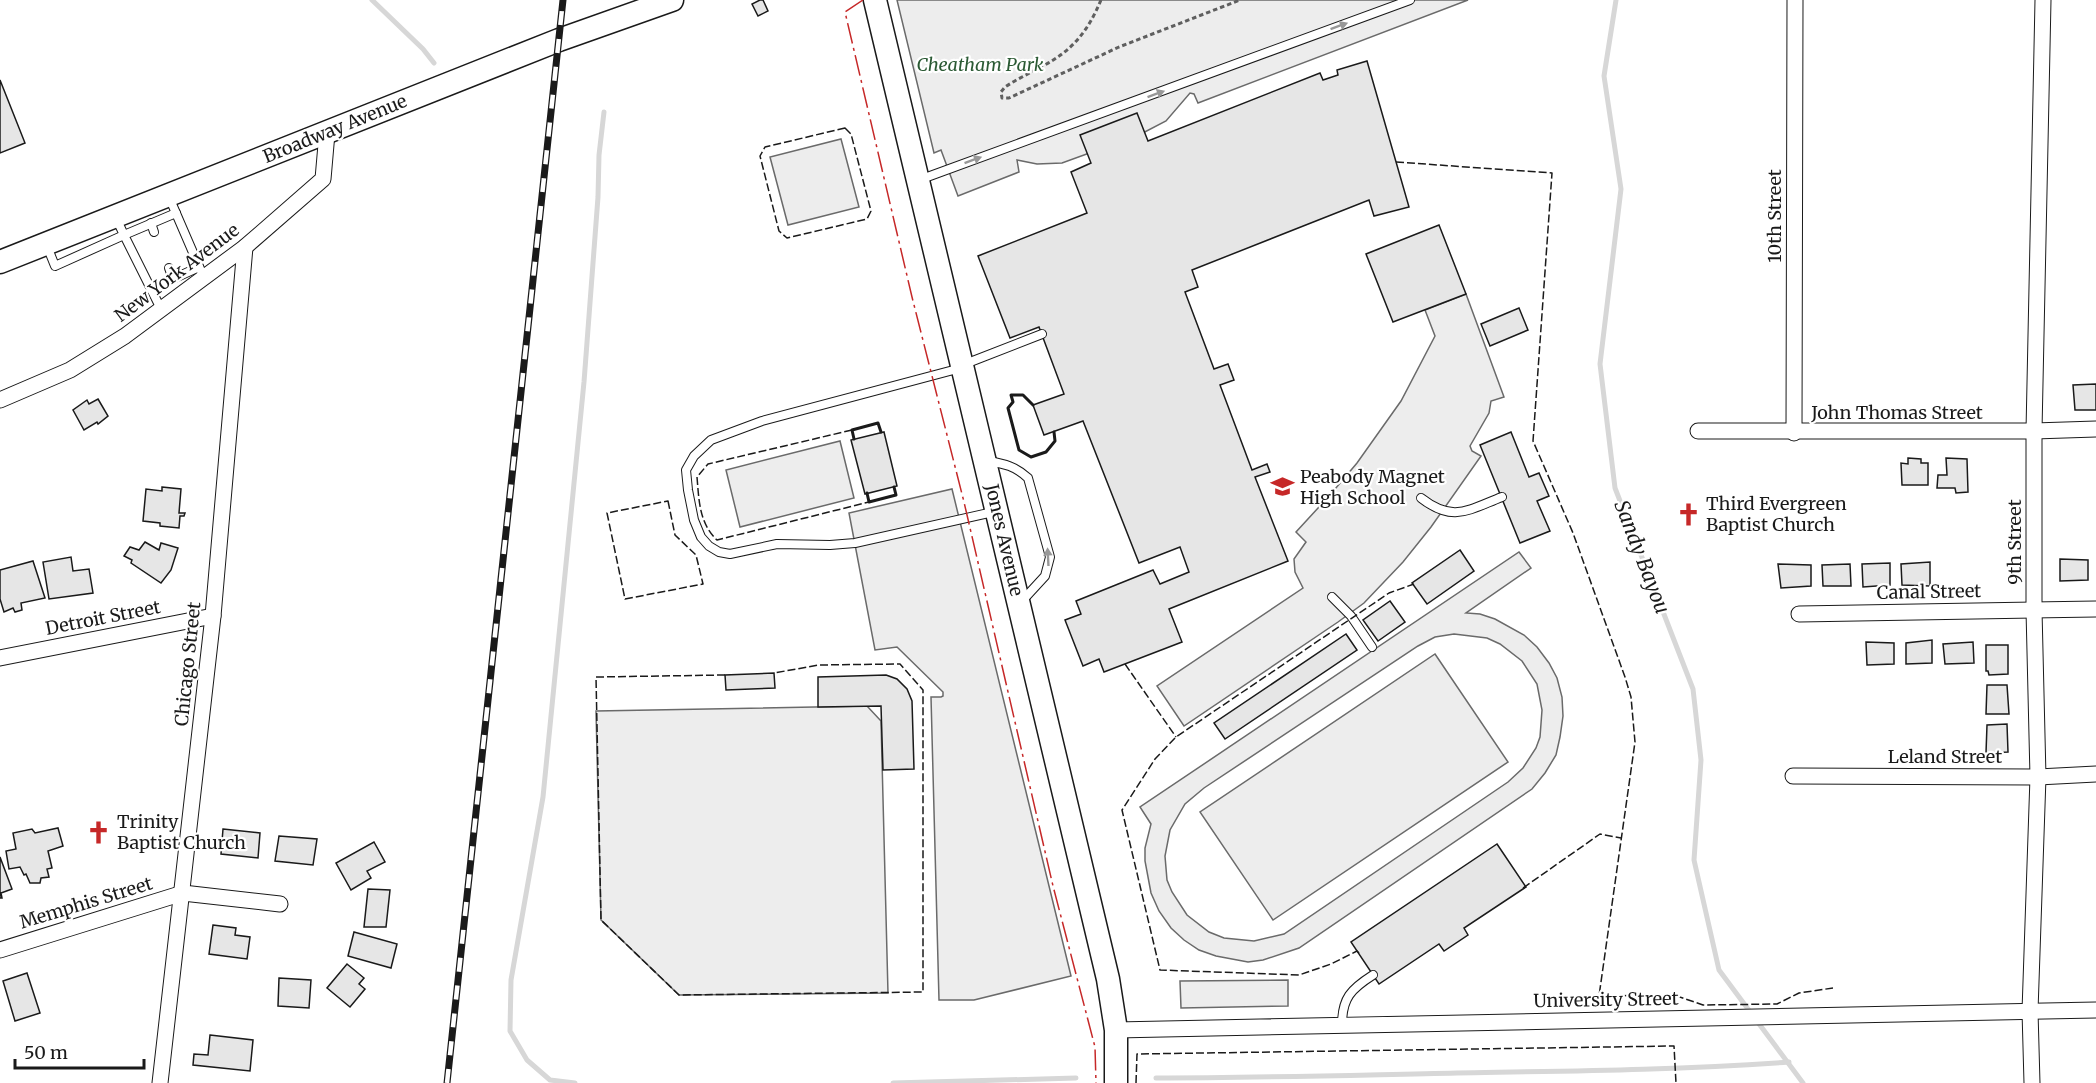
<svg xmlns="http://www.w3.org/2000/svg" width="2096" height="1083" viewBox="0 0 2096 1083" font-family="Merriweather,serif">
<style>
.built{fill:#ededed;stroke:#6a6a6a;stroke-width:1.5;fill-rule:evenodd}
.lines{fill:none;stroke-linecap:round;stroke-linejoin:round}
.stream{stroke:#d7d7d7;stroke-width:5}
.building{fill:#e6e6e6;stroke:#1a1a1a;stroke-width:1.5}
.lane-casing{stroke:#1a1a1a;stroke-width:10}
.street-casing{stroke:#1a1a1a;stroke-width:17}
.secondary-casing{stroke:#1a1a1a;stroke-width:25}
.path{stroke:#5f5f5f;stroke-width:3;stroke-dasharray:4.5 3;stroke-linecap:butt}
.lane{stroke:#fff;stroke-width:8}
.street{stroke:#fff;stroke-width:15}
.secondary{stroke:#fff;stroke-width:22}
.rail-casing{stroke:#1a1a1a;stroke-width:7}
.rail{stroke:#fff;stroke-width:4.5;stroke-dasharray:14;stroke-linecap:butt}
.fence{stroke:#1a1a1a;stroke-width:1.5;stroke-dasharray:8 3;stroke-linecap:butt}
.wall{stroke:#1a1a1a;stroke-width:3}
.power{stroke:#c62828;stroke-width:1.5;stroke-dasharray:21 4.5 3 4.5;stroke-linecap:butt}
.oneway{fill:#989898}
.labels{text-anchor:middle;stroke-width:4.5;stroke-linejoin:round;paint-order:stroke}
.park-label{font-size:18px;font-style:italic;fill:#2b5a34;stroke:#fff}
.street-label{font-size:18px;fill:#1a1a1a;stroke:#fff}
.poi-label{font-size:18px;fill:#1a1a1a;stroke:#fff;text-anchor:start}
.water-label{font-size:20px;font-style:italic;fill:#1a1a1a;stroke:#fff}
</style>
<rect width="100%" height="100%" fill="#fff"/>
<g class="built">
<path d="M 897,0 L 1468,0 L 1198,103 L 1194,94 L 1190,93 L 1166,121 L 1139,135 L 1062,163 L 1037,164 L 1017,160 L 1019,172 L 958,196 L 941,150 L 934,153 Z"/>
<path d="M 841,139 L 859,207 L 788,225 L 770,157 Z"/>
<path d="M 1466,294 L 1504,397 L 1491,401 L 1489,413 L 1470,446 L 1472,451 L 1481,456 L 1431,527 L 1403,562 L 1364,603 L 1338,622 L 1184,726 L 1157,686 L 1303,588 L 1295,572 L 1294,559 L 1306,542 L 1296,532 L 1330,495 L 1357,463 L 1401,401 L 1435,336 L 1425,310 Z"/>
<path d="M 840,441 L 854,498 L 740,527 L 726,470 Z"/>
<path d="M 952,489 L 1071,976 L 974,1000 L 939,1000 L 931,697 L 941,697 L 943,696 L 943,692 L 897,647 L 875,650 L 849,513 Z"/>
<path d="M 1519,552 L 1531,568 L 1466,613 L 1480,614 L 1495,619 L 1524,635 L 1537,647 L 1549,663 L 1557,678 L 1562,697 L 1563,716 L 1560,737 L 1556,755 L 1545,773 L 1532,789 L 1299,948 L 1263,960 L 1248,962 L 1216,956 L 1199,950 L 1184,940 L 1171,928 L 1159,911 L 1151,893 L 1145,861 L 1145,848 L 1151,824 L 1140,807 ZM 1454,634 L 1487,638 L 1500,644 L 1522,661 L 1537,684 L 1542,710 L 1540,737 L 1536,748 L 1523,768 L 1508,782 L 1284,934 L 1254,941 L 1224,938 L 1209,932 L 1187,915 L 1172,892 L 1167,880 L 1165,856 L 1170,830 L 1185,804 L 1204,788 L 1418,646 L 1435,637 Z"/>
<path d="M 1435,654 L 1508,762 L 1273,920 L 1200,812 Z"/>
<path d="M 867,706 L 881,721 L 888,993 L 679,995 L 601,920 L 596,711 Z"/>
<path d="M 1288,980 L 1288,1006 L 1181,1008 L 1180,981 Z"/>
</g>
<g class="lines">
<g class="stream">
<path d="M 372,0 L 423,49 L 434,63"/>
<path d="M 1616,0 L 1604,76 L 1621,189 L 1600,364 L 1615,488 L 1693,689 L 1701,760 L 1694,860 L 1719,970 L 1803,1083"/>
<path d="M 1156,1078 C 1256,1078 1356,1075 1457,1073 C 1568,1071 1678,1070 1789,1062"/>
<path d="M 575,1083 L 550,1080 L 527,1060 L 510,1031 L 511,980 L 543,797 L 584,382 L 598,197 L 599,155 L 604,112"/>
<path d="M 893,1083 L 1076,1078"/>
</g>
</g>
<g class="building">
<path d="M 760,0 L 763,0 L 768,11 L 758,16 L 752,4 Z"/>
<path d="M 1367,61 L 1409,207 L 1374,216 L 1369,200 L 1192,270 L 1198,287 L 1185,292 L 1214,369 L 1228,364 L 1234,380 L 1220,385 L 1252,470 L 1267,464 L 1270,472 L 1255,477 L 1288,561 L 1169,609 L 1182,642 L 1104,672 L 1099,659 L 1083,666 L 1065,620 L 1081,614 L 1076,601 L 1153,570 L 1160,584 L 1189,572 L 1180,547 L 1139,563 L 1083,421 L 1044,435 L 1033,405 L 1064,394 L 1039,327 L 1010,338 L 978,256 L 1087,213 L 1071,172 L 1091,163 L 1080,135 L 1137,113 L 1148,141 L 1320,73 L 1323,80 L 1338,75 L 1337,70 Z"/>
<path d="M 0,80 L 25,143 L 0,153 Z"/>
<path d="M 1439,225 L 1466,294 L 1393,322 L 1366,254 Z"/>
<path d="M 1519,308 L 1528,330 L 1490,346 L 1481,324 Z"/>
<path d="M 2096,384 L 2096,410 L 2075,410 L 2073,385 Z"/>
<path d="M 98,399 L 108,416 L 98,424 L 97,422 L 84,430 L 73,410 L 87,400 L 89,404 Z"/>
<path d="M 884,432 L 897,486 L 865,494 L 851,440 Z"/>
<path d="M 1511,432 L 1529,477 L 1539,473 L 1549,496 L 1537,501 L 1550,531 L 1520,543 L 1480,445 Z"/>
<path d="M 1908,458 L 1921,459 L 1921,463 L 1928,463 L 1928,485 L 1902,485 L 1901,463 L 1908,464 Z"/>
<path d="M 1946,458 L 1967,459 L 1968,492 L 1956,493 L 1955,488 L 1937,488 L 1938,475 L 1947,475 Z"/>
<path d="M 162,487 L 181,489 L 179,513 L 185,513 L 184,516 L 180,516 L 179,528 L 160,526 L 160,523 L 143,521 L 146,489 L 162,491 Z"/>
<path d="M 145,542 L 159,550 L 161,543 L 178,548 L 171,570 L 161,583 L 131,563 L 132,560 L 124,556 L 130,547 L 139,550 Z"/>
<path d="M 1460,550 L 1474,571 L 1427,604 L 1412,583 Z"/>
<path d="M 71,557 L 73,571 L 89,569 L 93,593 L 49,599 L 43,562 Z"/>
<path d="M 2060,559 L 2088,560 L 2088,580 L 2060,581 Z"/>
<path d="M 33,561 L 45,598 L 21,603 L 22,610 L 15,612 L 13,608 L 4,612 L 0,599 L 0,570 Z"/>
<path d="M 1930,562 L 1930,586 L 1902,585 L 1901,564 Z"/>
<path d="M 1890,563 L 1890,585 L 1863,587 L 1862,564 Z"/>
<path d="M 1778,564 L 1811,565 L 1811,586 L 1781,588 Z"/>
<path d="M 1850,564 L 1851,586 L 1823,586 L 1822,565 Z"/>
<path d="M 1390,601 L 1405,622 L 1378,641 L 1363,620 Z"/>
<path d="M 1346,634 L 1357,650 L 1225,739 L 1214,723 Z"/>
<path d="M 1932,640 L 1932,663 L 1906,664 L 1906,643 Z"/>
<path d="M 1866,642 L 1894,643 L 1894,664 L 1867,665 Z"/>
<path d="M 1973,642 L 1974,663 L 1945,664 L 1943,644 Z"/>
<path d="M 1986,645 L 2008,645 L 2008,674 L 1989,675 L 1988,671 L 1986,671 Z"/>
<path d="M 774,673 L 775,688 L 726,690 L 725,675 Z"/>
<path d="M 886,675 L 897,679 L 907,689 L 912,701 L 914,769 L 883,770 L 881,706 L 818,707 L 818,677 Z"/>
<path d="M 1987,685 L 2007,685 L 2009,714 L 1986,714 Z"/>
<path d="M 2007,724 L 2008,752 L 1986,753 L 1987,725 Z"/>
<path d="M 58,828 L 63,846 L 48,851 L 52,868 L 47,869 L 49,877 L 41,878 L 40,883 L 30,883 L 26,874 L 24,875 L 20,867 L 9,869 L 6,851 L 16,849 L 13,833 L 32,829 L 35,833 Z"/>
<path d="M 223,829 L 260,833 L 258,858 L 221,854 Z"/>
<path d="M 279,836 L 317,839 L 313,865 L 275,861 Z"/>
<path d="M 374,842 L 385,862 L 367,871 L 371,878 L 351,890 L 336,863 Z"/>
<path d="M 1497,844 L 1526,887 L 1464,928 L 1468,935 L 1444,951 L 1439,944 L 1379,984 L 1351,942 Z"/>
<path d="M 0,857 L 12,889 L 1,893 L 2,898 L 0,898 Z"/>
<path d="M 368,889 L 390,890 L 386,927 L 364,927 Z"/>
<path d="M 213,925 L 236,928 L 235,935 L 250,937 L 247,959 L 209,954 Z"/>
<path d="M 354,932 L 397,944 L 391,968 L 348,956 Z"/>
<path d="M 347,964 L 364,978 L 359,984 L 365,989 L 350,1007 L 327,988 Z"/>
<path d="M 27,973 L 40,1013 L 15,1021 L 3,981 Z"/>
<path d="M 279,978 L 311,980 L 309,1008 L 278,1006 Z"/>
<path d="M 210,1035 L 253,1040 L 250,1071 L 193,1065 L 194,1054 L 208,1055 Z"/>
</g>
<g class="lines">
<defs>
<g id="lane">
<path d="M 919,180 L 1410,0"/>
<path d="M 169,197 L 204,278"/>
<path d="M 151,223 L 154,232"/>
<path d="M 47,246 L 55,266 L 124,235 L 116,218"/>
<path d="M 169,268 L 173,279"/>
<path d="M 151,289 L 199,267"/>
<path d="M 161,309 L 124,235 L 176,213"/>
<path d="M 965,364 L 1042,334"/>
<path d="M 961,368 L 762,421 L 711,440 L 694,456 L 686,470 L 688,490 L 694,520 L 701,537 L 709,546 L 719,552 L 730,554 L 777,544 L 830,545 L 855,543 L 993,512"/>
<path d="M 988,461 C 1005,464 1015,466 1028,478 L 1050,557 L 1045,576 L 1022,601"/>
<path d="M 1421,498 C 1453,523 1468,510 1502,497"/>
<path d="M 1332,597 L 1351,616 L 1372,647"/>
<path d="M 1342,1025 C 1342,998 1351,989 1373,975"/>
</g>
<g id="street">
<path d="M 0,400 L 70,370 L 125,336 L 245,247 L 323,179 L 327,133"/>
<path d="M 1698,431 L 2034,431 L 2096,429"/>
<path d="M 1794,433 L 1795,0"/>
<path d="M 1799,614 L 2096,609"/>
<path d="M 0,658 L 213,616"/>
<path d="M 1793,776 L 2038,777 L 2096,774"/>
<path d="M 0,950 L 183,893 L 280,904"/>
<path d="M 1116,1030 L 2096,1010"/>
<path d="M 160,1083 L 213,616 L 245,247"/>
<path d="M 2032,1083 L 2030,1011 L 2038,777 L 2034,610 L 2034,431 L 2043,0"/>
</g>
<g id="secondary">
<path d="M 875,0 L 1108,979 L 1116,1030 L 1116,1083"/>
<path d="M 0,262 L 559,40 L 672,0"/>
</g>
</defs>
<use href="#lane" class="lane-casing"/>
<use href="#street" class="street-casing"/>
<use href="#secondary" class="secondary-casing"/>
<path class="path" d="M 1101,0 C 1088,31 1073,50 1043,66 C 1030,73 1017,79 1005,87 L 1001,92 L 1002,98 L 1009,98 L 1119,47 L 1240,0"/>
<use href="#lane" class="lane"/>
<use href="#street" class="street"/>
<use href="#secondary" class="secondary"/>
<defs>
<path id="rail" d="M 447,1083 L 563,0"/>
</defs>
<use href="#rail" class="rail-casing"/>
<use href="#rail" class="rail"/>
<g class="fence">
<path d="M 845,128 L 851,134 L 871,211 L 867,219 L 787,238 L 779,231 L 760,156 L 765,147 Z"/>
<path d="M 1396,162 L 1552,173 L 1533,441 L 1573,533 L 1625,677 L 1631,697 L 1635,742 L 1599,996 L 1674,995 L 1703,1005 L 1777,1004 L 1799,993 L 1833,988"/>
<path d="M 852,430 L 708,464 L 697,477 C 699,500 699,523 717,540 L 869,502"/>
<path d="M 668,501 L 675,535 L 696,555 L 703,584 L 625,599 L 607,513 Z"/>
<path d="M 1125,664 L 1176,737"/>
<path d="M 725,675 L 596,677 L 601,920 L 679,995 L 923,992 L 923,690 L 900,664 L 819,665 L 774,673"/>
<path d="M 1523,888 L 1600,834 L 1621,838"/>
<path d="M 1359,953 L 1357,951 L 1331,964 L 1299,975 L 1160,970 L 1122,810 L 1155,759 L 1176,737 L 1389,593 L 1414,584"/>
<path d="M 1136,1083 L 1137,1054 L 1674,1046 L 1676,1083"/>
</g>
<g class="wall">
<path d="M 1033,405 L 1023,395 L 1011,395 L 1013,402 L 1008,408 L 1019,450 L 1031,457 L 1046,452 L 1055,441 L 1054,432"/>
<path d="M 854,439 L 852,430 L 878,423 L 881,432"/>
<path d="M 867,493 L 869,502 L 896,495 L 894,487"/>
</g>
<path class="power" d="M 863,0 L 845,12 L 912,297 L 964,502 L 1053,886 L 1095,1047 L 1096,1083"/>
</g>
<defs><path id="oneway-solid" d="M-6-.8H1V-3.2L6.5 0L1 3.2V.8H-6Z" transform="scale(1.5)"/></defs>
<g class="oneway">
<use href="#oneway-solid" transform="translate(1339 26) rotate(-20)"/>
<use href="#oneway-solid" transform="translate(1156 94) rotate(-20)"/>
<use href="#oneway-solid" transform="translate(973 160) rotate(-20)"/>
<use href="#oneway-solid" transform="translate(1048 557) rotate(-93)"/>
</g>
<defs>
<symbol id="school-bare" viewBox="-9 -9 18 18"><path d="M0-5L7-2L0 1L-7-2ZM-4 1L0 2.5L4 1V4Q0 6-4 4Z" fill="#c62828" stroke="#fff" stroke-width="2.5" paint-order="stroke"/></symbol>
<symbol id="church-bare" viewBox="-9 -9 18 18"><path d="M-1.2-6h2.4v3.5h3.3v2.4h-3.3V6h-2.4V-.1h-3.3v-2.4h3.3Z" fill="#c62828" stroke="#fff" stroke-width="2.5" paint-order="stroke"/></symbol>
</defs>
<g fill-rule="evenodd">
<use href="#school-bare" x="1266" y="470" width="33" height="33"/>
<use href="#church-bare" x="1672" y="498" width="33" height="33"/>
<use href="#church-bare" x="82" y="816" width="33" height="33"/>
</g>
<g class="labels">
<g class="park-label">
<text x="980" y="71">Cheatham Park</text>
</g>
<g class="street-label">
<text transform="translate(335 129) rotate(-22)" y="6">Broadway Avenue</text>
<text transform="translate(1775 216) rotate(-90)" y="6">10th Street</text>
<text transform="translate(177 273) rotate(-37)" y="6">New York Avenue</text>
<text x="1897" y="419">John Thomas Street</text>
<text transform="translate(1004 540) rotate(77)" y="6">Jones Avenue</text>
<text transform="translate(2015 542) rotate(-90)" y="6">9th Street</text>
<text transform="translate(1929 592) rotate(-1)" y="6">Canal Street</text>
<text transform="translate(103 618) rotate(-11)" y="6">Detroit Street</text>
<text transform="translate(188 664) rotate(-84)" y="6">Chicago Street</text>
<text x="1945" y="763">Leland Street</text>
<text transform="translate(86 903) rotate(-17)" y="6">Memphis Street</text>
<text transform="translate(1606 1000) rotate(-1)" y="6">University Street</text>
</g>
<g class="poi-label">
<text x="1300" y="483">Peabody Magnet<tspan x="1300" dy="21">High School</tspan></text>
<text x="1706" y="510">Third Evergreen<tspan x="1706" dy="21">Baptist Church</tspan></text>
<text x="117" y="828">Trinity<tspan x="117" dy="21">Baptist Church</tspan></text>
</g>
<g class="water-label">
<text transform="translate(1642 557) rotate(69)" y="7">Sandy Bayou</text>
</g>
</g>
<path d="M15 1059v9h129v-9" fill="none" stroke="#1a1a1a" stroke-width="3"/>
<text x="24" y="1059" font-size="18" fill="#1a1a1a" stroke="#ffffff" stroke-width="4.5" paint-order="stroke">50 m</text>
</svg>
